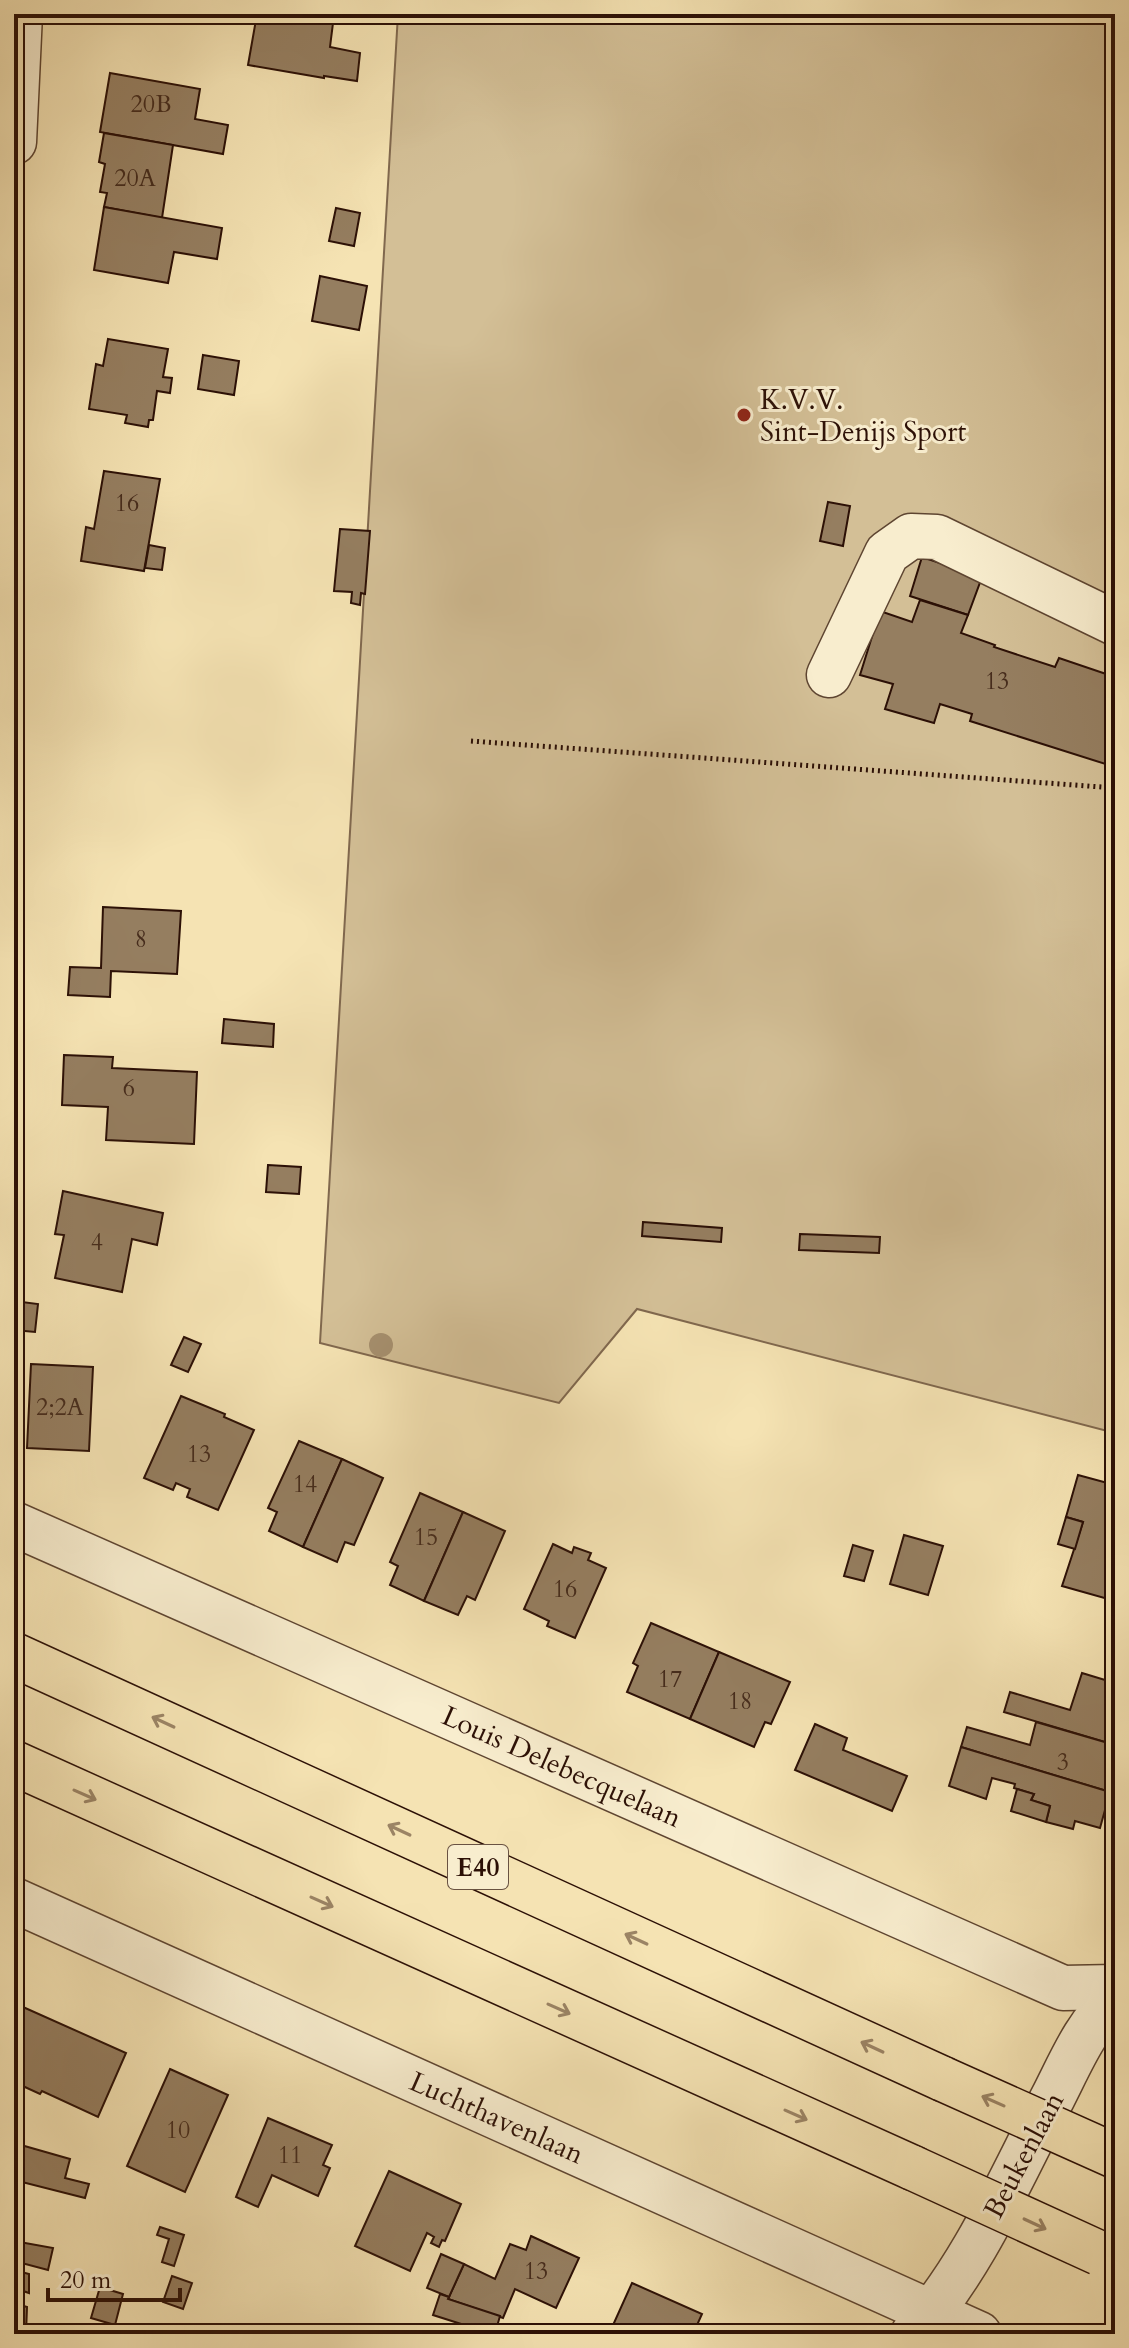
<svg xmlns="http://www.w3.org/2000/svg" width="1129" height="2348" viewBox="0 0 1129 2348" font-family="Cardo,serif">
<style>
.pitch{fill:#d3bf96;stroke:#80684e;stroke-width:2}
.building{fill:#957e60;stroke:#2c1006;stroke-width:2}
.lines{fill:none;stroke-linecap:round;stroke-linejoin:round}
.minor-casing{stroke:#5e4531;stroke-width:47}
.highway-casing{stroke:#2c1006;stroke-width:47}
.path{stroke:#2c1006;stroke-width:5;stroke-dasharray:2 4;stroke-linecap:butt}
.minor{stroke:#f8edce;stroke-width:44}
.highway{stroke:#f5e3b3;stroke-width:44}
.highway-bridge-casing{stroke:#2c1006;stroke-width:47;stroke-linecap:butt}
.highway-bridge{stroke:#f5e3b3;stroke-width:44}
.tree{fill:#a6906f}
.oneway{stroke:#9b8465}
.poi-dot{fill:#8f2418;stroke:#f8edce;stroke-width:3}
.labels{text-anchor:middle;stroke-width:6;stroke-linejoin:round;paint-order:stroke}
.number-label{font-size:24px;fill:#462c1c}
.shield{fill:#f8edce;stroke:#695242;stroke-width:2}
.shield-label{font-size:26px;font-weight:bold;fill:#2c1006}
.poi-label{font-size:28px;fill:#2c1006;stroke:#f8edce;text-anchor:start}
.street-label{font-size:28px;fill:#2c1006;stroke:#f8edce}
</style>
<rect width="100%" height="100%" fill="#f5e3b3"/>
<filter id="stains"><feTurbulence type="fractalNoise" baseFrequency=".0025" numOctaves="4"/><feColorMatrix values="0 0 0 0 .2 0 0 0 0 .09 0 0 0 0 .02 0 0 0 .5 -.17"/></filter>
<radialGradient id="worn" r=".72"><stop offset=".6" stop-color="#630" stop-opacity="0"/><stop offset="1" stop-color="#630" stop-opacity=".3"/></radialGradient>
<path class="pitch" d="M 398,14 L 1115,14 L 1115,1433 L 637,1309 L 559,1403 L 320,1343 Z"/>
<g class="building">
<path d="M 257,14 L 278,14 L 333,23 L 330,47 L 360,53 L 357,81 L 324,76 L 324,78 L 248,65 Z"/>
<path d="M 110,73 L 200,89 L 195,119 L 228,125 L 223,154 L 100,132 Z"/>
<path d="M 104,133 L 173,145 L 162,218 L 104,207 L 107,193 L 100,192 L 105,164 L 99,162 Z"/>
<path d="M 104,207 L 222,228 L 217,259 L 174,252 L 168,283 L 94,270 Z"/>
<path d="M 336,208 L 360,213 L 354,246 L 329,241 Z"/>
<path d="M 320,276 L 367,286 L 359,330 L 312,321 Z"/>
<path d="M 108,339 L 168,349 L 163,377 L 172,378 L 170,393 L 157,391 L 153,420 L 149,420 L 148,427 L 125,423 L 127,415 L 89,409 L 96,364 L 103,366 Z"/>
<path d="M 203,355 L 239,361 L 234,395 L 198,389 Z"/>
<path d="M 104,471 L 160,479 L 144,571 L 81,561 L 86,527 L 94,529 Z"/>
<path d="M 828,502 L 850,506 L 843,546 L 820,541 Z"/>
<path d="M 340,529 L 370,531 L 365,594 L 361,593 L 360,605 L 351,603 L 352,592 L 334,591 Z"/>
<path d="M 149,545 L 165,548 L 162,570 L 145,568 Z"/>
<path d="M 922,557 L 982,577 L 968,615 L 910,596 Z"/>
<path d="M 920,600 L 968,615 L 961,633 L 995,645 L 994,647 L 1055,667 L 1059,658 L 1115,677 L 1115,767 L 970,721 L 972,714 L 940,704 L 934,723 L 885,709 L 893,684 L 860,675 L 880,611 L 912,622 Z"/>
<path d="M 103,907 L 181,911 L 177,974 L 111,971 L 110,997 L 68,995 L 70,967 L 101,968 Z"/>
<path d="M 224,1019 L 274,1024 L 273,1047 L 222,1043 Z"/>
<path d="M 64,1055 L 113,1057 L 112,1068 L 197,1072 L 194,1144 L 106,1140 L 108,1107 L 62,1105 Z"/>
<path d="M 268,1165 L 301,1167 L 299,1194 L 266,1192 Z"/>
<path d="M 63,1191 L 163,1213 L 157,1245 L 132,1239 L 122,1292 L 55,1278 L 64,1235 L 55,1234 Z"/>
<path d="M 643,1222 L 722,1228 L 721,1242 L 642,1236 Z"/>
<path d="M 800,1234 L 880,1237 L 879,1253 L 799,1250 Z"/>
<path d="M 14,1301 L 38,1304 L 35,1332 L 14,1330 Z"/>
<path d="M 184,1337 L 201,1344 L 188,1372 L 171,1365 Z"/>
<path d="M 31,1364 L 93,1367 L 89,1451 L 27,1448 Z"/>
<path d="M 181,1396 L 225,1414 L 224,1417 L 254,1430 L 218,1510 L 187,1497 L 190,1489 L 176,1483 L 173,1490 L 144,1478 Z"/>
<path d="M 299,1441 L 342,1459 L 303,1547 L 269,1531 L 277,1512 L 268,1508 Z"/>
<path d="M 342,1459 L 383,1478 L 354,1545 L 345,1542 L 337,1562 L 303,1547 Z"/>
<path d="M 1078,1475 L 1115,1485 L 1115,1601 L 1062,1586 L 1083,1522 L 1066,1517 Z"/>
<path d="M 420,1493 L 463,1512 L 424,1601 L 390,1585 L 398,1566 L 390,1562 Z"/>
<path d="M 463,1512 L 505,1531 L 475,1600 L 467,1596 L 458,1615 L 424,1601 Z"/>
<path d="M 1066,1517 L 1083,1522 L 1075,1549 L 1058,1544 Z"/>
<path d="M 904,1535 L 943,1546 L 928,1595 L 890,1584 Z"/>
<path d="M 553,1544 L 572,1553 L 574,1547 L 591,1553 L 588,1560 L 606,1568 L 575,1638 L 547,1626 L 549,1621 L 524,1609 Z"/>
<path d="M 853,1545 L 873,1551 L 864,1581 L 844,1576 Z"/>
<path d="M 651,1623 L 719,1652 L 690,1719 L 627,1692 L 638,1666 L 633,1663 Z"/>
<path d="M 719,1652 L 790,1682 L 771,1724 L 765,1722 L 754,1747 L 690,1719 Z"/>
<path d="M 1082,1673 L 1115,1683 L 1115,1745 L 1004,1712 L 1010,1692 L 1070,1710 Z"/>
<path d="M 1036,1722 L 1115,1745 L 1115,1777 L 1110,1792 L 961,1747 L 967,1727 L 1030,1745 Z"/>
<path d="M 815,1724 L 847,1738 L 843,1750 L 907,1776 L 892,1811 L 795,1770 Z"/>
<path d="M 961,1747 L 1110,1792 L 1100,1828 L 1075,1821 L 1073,1829 L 1046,1822 L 1050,1806 L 1031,1800 L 1034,1794 L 1014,1788 L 1015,1784 L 992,1778 L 986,1799 L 949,1786 Z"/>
<path d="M 1017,1789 L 1034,1794 L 1031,1800 L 1050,1806 L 1046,1822 L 1011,1811 Z"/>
<path d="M 14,2003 L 126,2053 L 98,2117 L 42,2091 L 40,2094 L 14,2082 Z"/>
<path d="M 170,2069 L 228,2095 L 185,2192 L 127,2166 Z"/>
<path d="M 268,2118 L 332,2145 L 323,2165 L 330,2168 L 318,2196 L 272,2175 L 258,2207 L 236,2197 Z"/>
<path d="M 14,2143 L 70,2159 L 65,2178 L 89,2184 L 85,2198 L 14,2180 Z"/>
<path d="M 389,2171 L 461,2204 L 445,2241 L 442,2240 L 439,2247 L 431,2243 L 434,2237 L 427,2233 L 410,2271 L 355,2246 Z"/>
<path d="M 160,2227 L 184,2235 L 174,2266 L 162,2262 L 169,2239 L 157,2235 Z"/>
<path d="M 531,2236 L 579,2258 L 556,2308 L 515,2289 L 503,2318 L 448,2299 L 464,2264 L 495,2279 L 510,2244 L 526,2250 Z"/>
<path d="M 14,2241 L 53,2248 L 48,2270 L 14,2261 Z"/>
<path d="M 441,2254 L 464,2264 L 449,2297 L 427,2288 Z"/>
<path d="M 14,2270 L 29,2274 L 29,2293 L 14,2288 Z"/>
<path d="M 172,2276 L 192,2283 L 183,2309 L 163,2302 Z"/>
<path d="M 632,2283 L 702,2314 L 693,2334 L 609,2334 Z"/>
<path d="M 100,2287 L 123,2294 L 115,2325 L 91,2318 Z"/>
<path d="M 440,2294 L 449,2297 L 448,2299 L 500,2316 L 496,2330 L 482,2325 L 480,2330 L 433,2315 Z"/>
<path d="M 14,2303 L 27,2307 L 26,2334 L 14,2334 Z"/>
</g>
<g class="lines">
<defs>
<g id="minor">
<path d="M 14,142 L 20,14"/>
<path d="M 829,675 L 887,553 L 911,536 L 937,537 L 1115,623"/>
<path d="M 14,1524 L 1063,1988 L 1115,1987"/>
<path d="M 14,1900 L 979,2334"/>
<path d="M 913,2334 C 974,2266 1011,2177 1053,2097 C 1070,2064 1086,2024 1115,2000"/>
</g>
<g id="highway">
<path d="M 14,1655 L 943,2079"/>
<path d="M 14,1763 L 913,2168"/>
</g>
</defs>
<use href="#minor" class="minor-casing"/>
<use href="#highway" class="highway-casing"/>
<path class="path" d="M 471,741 L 1115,788"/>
<use href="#minor" class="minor"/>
<use href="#highway" class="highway"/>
<defs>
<g id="highway-bridge">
<path d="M 943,2079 L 1115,2156"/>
<path d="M 913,2168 L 1099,2253"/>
</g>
</defs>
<use href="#highway-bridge" class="highway-bridge-casing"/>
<use href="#highway-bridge" class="highway-bridge"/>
</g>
<circle class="tree" cx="381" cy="1345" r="12"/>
<defs><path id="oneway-shaft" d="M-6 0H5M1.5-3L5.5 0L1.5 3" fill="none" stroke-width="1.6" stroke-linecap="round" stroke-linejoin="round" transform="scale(2)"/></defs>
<g class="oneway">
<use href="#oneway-shaft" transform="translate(163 1722) rotate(-155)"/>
<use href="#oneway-shaft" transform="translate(85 1795) rotate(24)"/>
<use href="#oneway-shaft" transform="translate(399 1830) rotate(-155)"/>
<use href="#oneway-shaft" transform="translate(322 1902) rotate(24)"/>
<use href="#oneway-shaft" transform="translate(636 1939) rotate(-155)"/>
<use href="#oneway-shaft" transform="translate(559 2009) rotate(24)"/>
<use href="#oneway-shaft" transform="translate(872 2047) rotate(-155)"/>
<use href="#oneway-shaft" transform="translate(993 2101) rotate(-156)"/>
<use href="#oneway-shaft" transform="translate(796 2115) rotate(24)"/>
<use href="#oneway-shaft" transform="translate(1035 2224) rotate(25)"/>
</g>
<circle class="poi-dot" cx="744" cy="415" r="8"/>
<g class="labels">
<g class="number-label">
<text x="151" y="112">20B</text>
<text x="135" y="186">20A</text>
<text x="127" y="511">16</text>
<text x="997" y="689">13</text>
<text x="141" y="947">8</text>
<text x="129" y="1096">6</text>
<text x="97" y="1250">4</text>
<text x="60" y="1415">2;2A</text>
<text x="199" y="1462">13</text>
<text x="305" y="1492">14</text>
<text x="426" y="1545">15</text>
<text x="565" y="1597">16</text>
<text x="670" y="1687">17</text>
<text x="740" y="1709">18</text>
<text x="1063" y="1770">3</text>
<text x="178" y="2138">10</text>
<text x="290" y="2163">11</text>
<text x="536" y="2279">13</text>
</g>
<rect class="shield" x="448" y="1845" width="60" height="44" rx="6"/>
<g class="shield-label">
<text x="478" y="1876">E40</text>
</g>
<g class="poi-label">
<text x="760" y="409">K.V.V.<tspan x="760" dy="32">Sint-Denijs Sport</tspan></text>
</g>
<g class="street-label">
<text transform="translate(562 1766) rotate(24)" y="10">Louis Delebecquelaan</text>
<text transform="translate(497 2117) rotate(24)" y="10">Luchthavenlaan</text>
<text transform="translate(1023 2155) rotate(-62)" y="10">Beukenlaan</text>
</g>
</g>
<rect width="1129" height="2348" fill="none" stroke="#f5e3b3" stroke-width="48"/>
<rect x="16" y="16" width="1097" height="2316" fill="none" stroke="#2c1006" stroke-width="4"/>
<rect x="24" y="24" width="1081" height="2300" fill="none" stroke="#2c1006" stroke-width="2"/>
<path d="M48 2288v12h132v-12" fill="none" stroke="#2c1006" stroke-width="4"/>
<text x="60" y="2288" font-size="24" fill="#2c1006" stroke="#f8edce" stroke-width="6" paint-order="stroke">20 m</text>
<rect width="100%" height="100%" filter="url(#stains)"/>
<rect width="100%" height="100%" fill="url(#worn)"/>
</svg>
